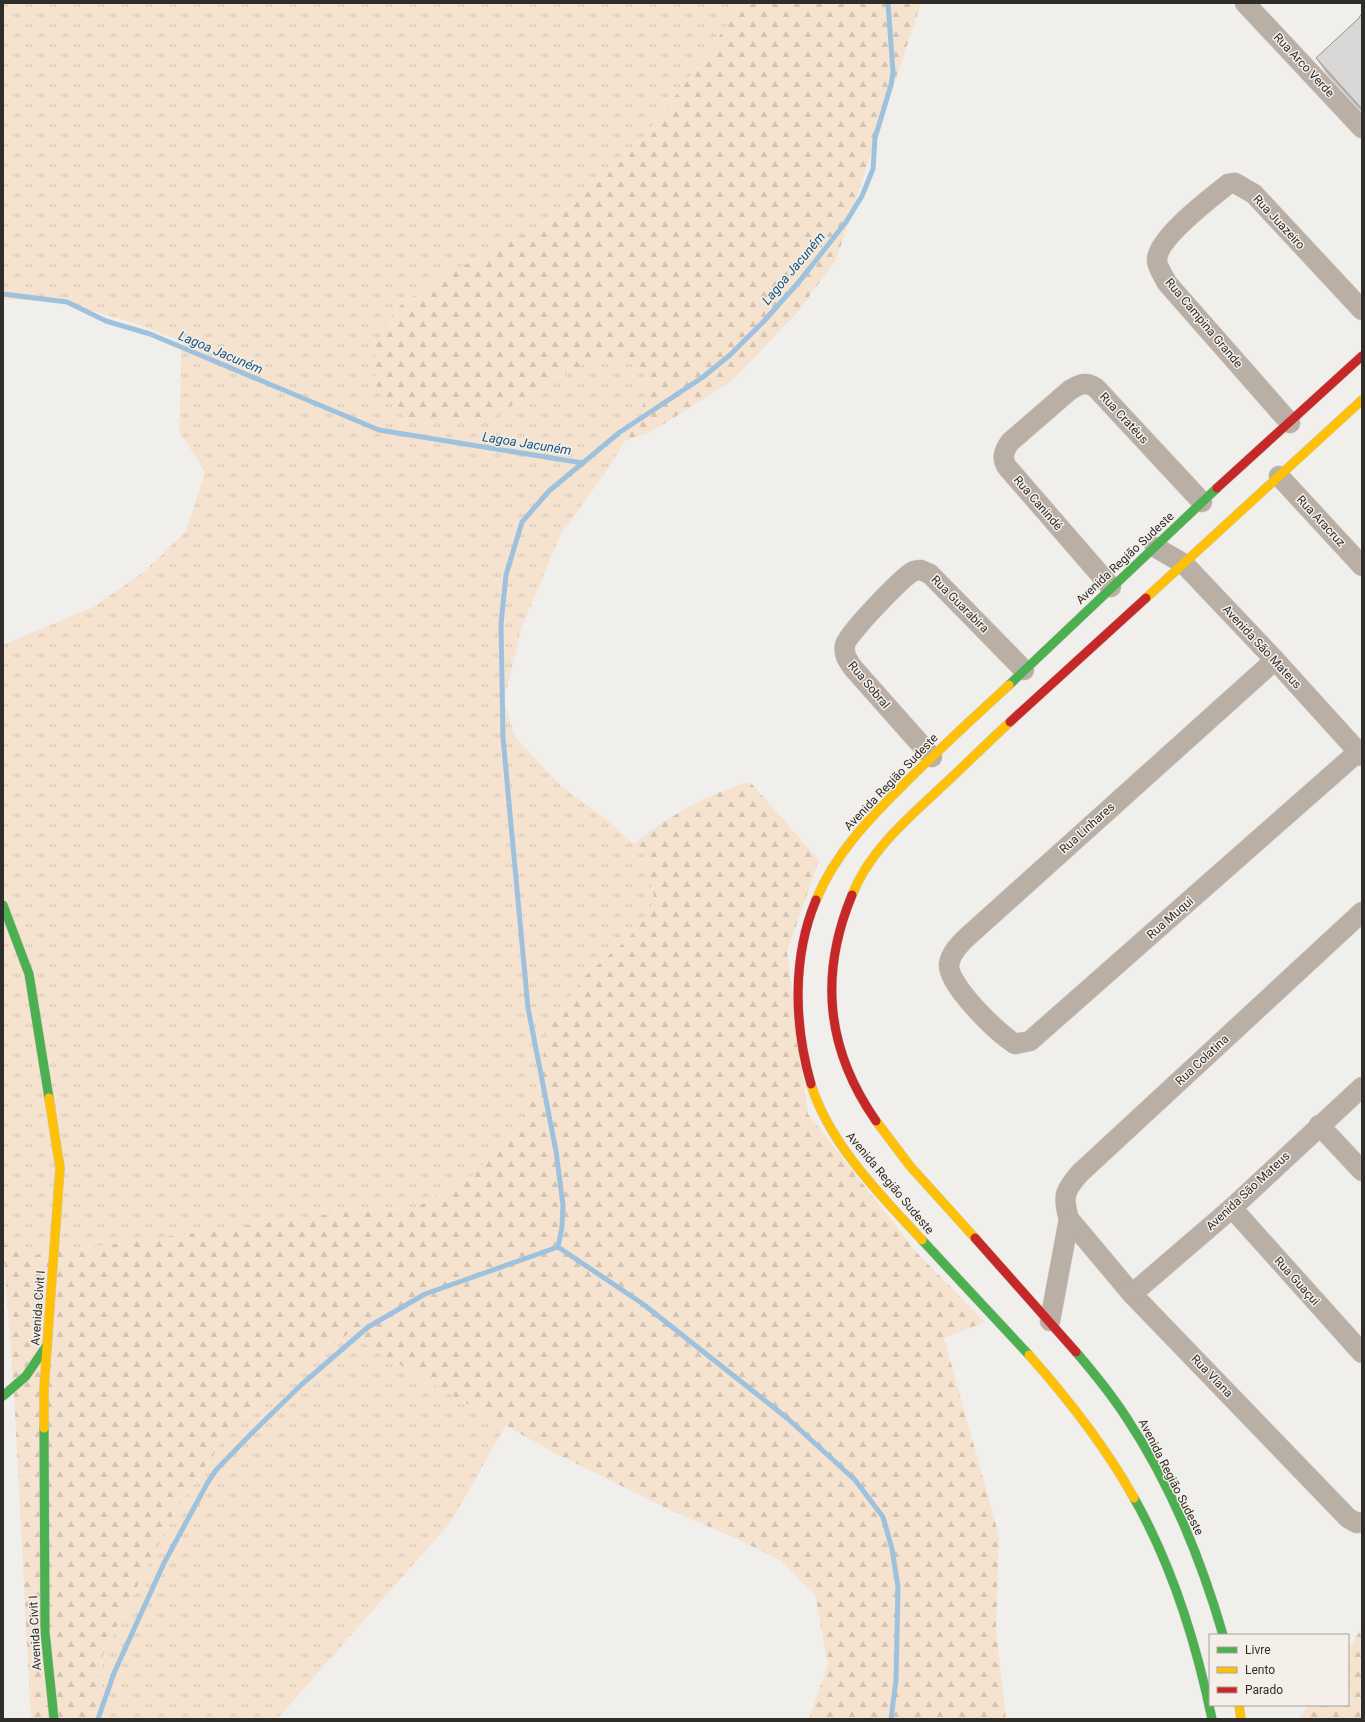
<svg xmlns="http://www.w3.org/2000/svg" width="1365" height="1722" viewBox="0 0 1365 1722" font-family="Roboto,sans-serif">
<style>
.grass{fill:url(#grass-tufts)}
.forest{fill:url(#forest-firs)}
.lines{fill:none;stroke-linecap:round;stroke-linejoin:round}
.stream{stroke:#9ec2de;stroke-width:5}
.street-casing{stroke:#cdccca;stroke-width:21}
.fast-casing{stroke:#cdccca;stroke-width:10}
.slow-casing{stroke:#cdccca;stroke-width:10}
.jam-casing{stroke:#cdccca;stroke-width:10}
.street{stroke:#baafa4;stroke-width:20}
.fast{stroke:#4caf50;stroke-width:9}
.slow{stroke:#ffc107;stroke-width:9}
.jam{stroke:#c62828;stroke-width:9}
.wall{fill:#bbb9b7}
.building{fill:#d9d7d5;stroke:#989695}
.labels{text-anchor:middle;stroke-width:3;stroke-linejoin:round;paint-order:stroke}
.street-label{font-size:12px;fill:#2f2d2a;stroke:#f4efe9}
.water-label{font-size:13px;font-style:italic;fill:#18547d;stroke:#f4efe9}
</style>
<defs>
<pattern id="grass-tufts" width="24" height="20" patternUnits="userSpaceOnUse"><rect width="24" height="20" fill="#f5e3d0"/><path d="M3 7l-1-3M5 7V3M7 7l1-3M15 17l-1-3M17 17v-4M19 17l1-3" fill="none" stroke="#d2c3b3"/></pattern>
<pattern id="forest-firs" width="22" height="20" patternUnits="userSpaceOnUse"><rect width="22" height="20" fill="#f5e3d0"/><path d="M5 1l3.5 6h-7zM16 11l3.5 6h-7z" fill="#d2c3b3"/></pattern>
</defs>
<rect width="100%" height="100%" fill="#f1efec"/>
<g class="grass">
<path d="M 3,3 L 743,3 L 685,84 L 632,151 L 573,206 L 513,241 L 442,276 L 397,308 L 545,383 L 598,357 L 625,359 L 648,376 L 641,416 L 603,476 L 561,534 L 522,626 L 504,700 L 515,737 L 562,787 L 607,820 L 645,854 L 655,901 L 630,937 L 585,976 L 548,1030 L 539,1085 L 513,1136 L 471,1177 L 415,1208 L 359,1210 L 34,1255 L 3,1244 L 3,645 L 93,607 L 145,571 L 186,531 L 205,472 L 179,431 L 182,341 L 134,323 L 65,303 L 3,299 Z"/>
<path d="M 348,1334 L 506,1425 L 450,1523 L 277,1719 L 101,1719 L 102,1657 L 175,1511 L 230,1430 L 286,1374 Z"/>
</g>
<g class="forest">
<path d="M 743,3 L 921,3 L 836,260 L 796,314 L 732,381 L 651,432 L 625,441 L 641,416 L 648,376 L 625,359 L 598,357 L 545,383 L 490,419 L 406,419 L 375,384 L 375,345 L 397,308 L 442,276 L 513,241 L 573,206 L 632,151 L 685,84 Z"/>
<path d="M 750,782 L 819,860 L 787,951 L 808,1114 L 918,1254 L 985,1322 L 944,1338 L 999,1536 L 996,1629 L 1006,1719 L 809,1719 L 828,1664 L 815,1595 L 780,1560 L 733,1537 L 670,1510 L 549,1450 L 441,1389 L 348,1334 L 286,1374 L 230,1430 L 175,1511 L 102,1657 L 101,1719 L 31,1719 L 15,1413 L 3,1244 L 34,1255 L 359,1210 L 415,1208 L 471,1177 L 513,1136 L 539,1085 L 548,1030 L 585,976 L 630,937 L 655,901 L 645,854 L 634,844 C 667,817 708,793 750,782 Z"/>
<path d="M 1362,1627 L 1362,1719 L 1298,1719 L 1309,1705 L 1348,1705 L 1348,1651 Z"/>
</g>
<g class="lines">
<g class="stream">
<path d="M 3,294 L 67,302 L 106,321 L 150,334 L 379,430 L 583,463"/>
<path d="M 558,1247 L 562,1227 L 563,1205 L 556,1151 L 528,1008 L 503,738 L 501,624 L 506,575 L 522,522 L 549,491 L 620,432 L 703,377 L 730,355 L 764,321 L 798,283 L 846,222 L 862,196 L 873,169 L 875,138 L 891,85 L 893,72 L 888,3"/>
<path d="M 558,1247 L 643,1304 L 787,1418 L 855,1480 L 883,1517 L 892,1549 L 898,1587 L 896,1680 L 891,1719"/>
<path d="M 98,1719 L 114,1673 L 164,1563 L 208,1482 L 216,1470 L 250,1435 L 301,1385 L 368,1327 L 425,1294 L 558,1247"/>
</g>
<defs>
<g id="street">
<path d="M 1245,3 L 1362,128"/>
<path d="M 1290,423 L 1167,283 C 1164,276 1157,268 1157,260 C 1157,238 1211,198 1228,184 L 1235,183 L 1254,194 L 1362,310"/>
<path d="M 1279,476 L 1362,566"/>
<path d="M 1155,547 L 1184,564 L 1275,660 L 1362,756"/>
<path d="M 1111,587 L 1007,467 C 1001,458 1004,451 1010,442 L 1070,390 C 1080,384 1086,381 1096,388 L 1202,502"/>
<path d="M 1275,660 L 966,938 C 959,945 951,953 949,964 C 947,985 998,1033 1015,1044 L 1030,1041 L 1358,752"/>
<path d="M 932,757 L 853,668 C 848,661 843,654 845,645 C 847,634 901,579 912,572 C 915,570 918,570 921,570 L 930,574 L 1024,670"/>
<path d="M 1362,912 L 1080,1173 C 1065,1190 1062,1196 1069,1219 L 1132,1294 L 1348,1518 L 1357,1523 L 1362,1522"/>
<path d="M 1319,1125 L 1362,1171"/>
<path d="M 1232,1208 L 1362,1353"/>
<path d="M 1132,1294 L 1232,1208 L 1362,1087"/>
<path d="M 1050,1321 L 1069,1219"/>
</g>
<g id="fast">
<path d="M 1009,685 L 1217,488"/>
<path d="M 3,905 L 29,974 L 49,1098"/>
<path d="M 922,1240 L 1029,1355"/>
<path d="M 1076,1352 C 1094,1373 1111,1394 1126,1417 C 1170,1483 1201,1559 1223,1635"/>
<path d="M 3,1396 L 26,1376 L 47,1345"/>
<path d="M 44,1428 L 45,1632 L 54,1719"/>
<path d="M 1134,1498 C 1173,1567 1196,1642 1212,1719"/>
</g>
<g id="slow">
<path d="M 1146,598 L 1362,400"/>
<path d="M 852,895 C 869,852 904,822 936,792 C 961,769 985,745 1010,722"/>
<path d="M 816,900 C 836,851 873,815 909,779 C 942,747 975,716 1009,685"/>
<path d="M 811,1084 C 828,1142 881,1196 922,1240"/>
<path d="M 876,1121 L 910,1166 L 975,1238"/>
<path d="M 1029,1355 C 1069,1400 1105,1446 1134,1498"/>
<path d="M 44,1428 L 44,1388 L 60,1168 L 49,1098"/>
<path d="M 1239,1705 L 1241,1719"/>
</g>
<g id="jam">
<path d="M 1217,488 L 1362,356"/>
<path d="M 1010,722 L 1146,598"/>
<path d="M 852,895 C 819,975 826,1049 876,1121"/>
<path d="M 811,1084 C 794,1025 792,957 816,900"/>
<path d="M 975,1238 L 1076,1352"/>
</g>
</defs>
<use href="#street" class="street-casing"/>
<use href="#fast" class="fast-casing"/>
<use href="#slow" class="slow-casing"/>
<use href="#jam" class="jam-casing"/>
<use href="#street" class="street"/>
<use href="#fast" class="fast"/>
<use href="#slow" class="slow"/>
<use href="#jam" class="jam"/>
</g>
<path class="wall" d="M 1362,6 L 1362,112 L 1327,74 L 1316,58 L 1359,18 L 1362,13 Z"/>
<path class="building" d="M 1362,6 L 1362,109 L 1316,58 L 1359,18 L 1362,13 Z"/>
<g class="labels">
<g class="street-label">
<text transform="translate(1304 65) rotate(47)" y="4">Rua Arco Verde</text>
<text transform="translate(1279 222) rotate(47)" y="4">Rua Juazeiro</text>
<text transform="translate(1204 323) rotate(50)" y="4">Rua Campina Grande</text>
<text transform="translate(1124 418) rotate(47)" y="4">Rua Cratéus</text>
<text transform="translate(1038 503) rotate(49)" y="4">Rua Canindé</text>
<text transform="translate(1321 521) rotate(47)" y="4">Rua Aracruz</text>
<text transform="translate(1125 558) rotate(-43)" y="4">Avenida Região Sudeste</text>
<text transform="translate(960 604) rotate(45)" y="4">Rua Guarabira</text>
<text transform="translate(1262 647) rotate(47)" y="4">Avenida São Mateus</text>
<text transform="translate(869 685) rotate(50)" y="4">Rua Sobral</text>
<text transform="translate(891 782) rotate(-46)" y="4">Avenida Região Sudeste</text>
<text transform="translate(1087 828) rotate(-42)" y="4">Rua Linhares</text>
<text transform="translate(1170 918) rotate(-41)" y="4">Rua Muqui</text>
<text transform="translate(1202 1060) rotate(-43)" y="4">Rua Colatina</text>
<text transform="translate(890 1183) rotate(50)" y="4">Avenida Região Sudeste</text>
<text transform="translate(1248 1191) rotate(-43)" y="4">Avenida São Mateus</text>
<text transform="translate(1297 1281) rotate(48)" y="4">Rua Guaçui</text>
<text transform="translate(38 1308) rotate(-86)" y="4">Avenida Civit I</text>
<text transform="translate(1212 1376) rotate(46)" y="4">Rua Viana</text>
<text transform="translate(1171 1477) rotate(63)" y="4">Avenida Região Sudeste</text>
<text transform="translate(35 1633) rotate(-93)" y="4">Avenida Civit I</text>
</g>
<g class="water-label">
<text transform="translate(793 268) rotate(-50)" y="5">Lagoa Jacuném</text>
<text transform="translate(221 352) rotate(23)" y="5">Lagoa Jacuném</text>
<text transform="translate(527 443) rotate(9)" y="5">Lagoa Jacuném</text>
</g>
</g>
<rect width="1365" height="1722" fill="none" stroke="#2f2d2a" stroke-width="8"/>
<rect x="1209" y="1634" width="140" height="72" fill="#f4efe9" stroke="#a5a19d"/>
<rect x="1217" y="1647" width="20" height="6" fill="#4caf50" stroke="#a5a19d"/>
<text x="1245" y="1654" font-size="12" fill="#2f2d2a">Livre</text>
<rect x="1217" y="1667" width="20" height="6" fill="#ffc107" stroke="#a5a19d"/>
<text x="1245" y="1674" font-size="12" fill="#2f2d2a">Lento</text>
<rect x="1217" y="1687" width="20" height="6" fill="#c62828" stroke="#a5a19d"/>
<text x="1245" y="1694" font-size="12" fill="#2f2d2a">Parado</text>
</svg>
